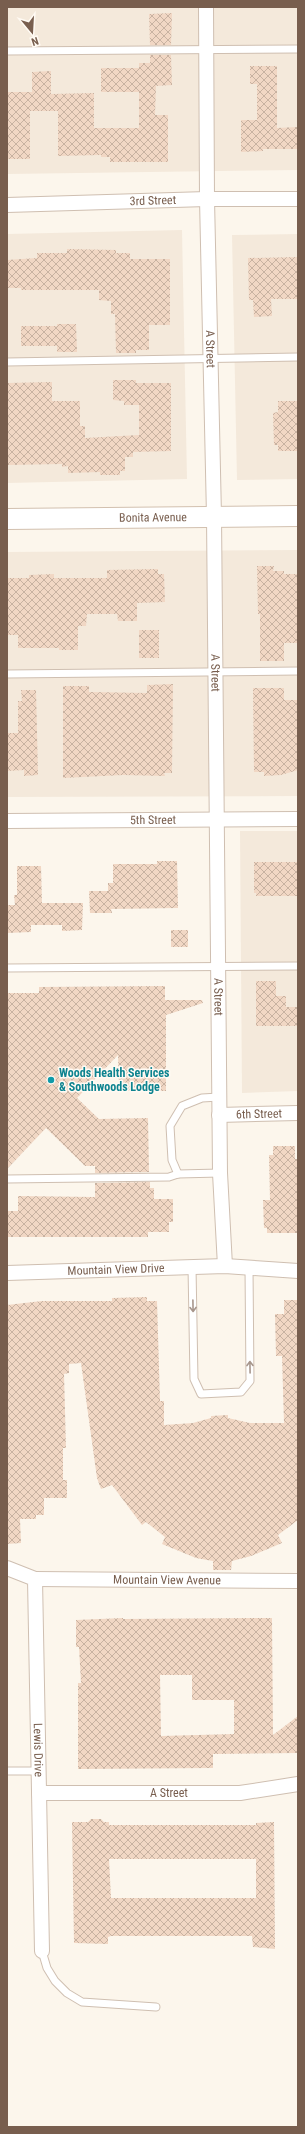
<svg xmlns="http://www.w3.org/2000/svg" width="305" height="2134" viewBox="0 0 305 2134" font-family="'Roboto Condensed',sans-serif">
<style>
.residential{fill:#f4e9db}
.building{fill:url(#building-cross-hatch);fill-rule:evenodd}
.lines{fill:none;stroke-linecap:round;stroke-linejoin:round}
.lane-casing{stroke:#cfbfb1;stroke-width:9}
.street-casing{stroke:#cfbfb1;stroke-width:16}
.secondary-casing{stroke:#d2c0af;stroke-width:22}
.lane{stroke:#fff;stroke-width:7}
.street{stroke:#fff;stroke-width:14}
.secondary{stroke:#fff;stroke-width:20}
.oneway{stroke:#a7968c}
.culture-dot{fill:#0f9aa8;stroke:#fffaf3;stroke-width:1.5}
.labels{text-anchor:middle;stroke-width:3;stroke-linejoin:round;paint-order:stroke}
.street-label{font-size:12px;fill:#785e4e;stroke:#fffaf3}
.culture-label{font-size:12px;font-weight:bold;fill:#0d838f;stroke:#fffaf3;text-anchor:start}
</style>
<defs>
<pattern id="building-cross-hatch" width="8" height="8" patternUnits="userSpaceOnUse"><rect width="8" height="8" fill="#f1d7c4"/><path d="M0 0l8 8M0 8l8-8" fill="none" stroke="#c8b2a1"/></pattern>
</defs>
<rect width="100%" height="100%" fill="#fcf6ec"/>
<g class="residential">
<path d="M 7,7 L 298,7 L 298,170 L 7,174 Z"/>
<path d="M 182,230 L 187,479 L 7,483 L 7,234 Z"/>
<path d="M 298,234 L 298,479 L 237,480 L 232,235 Z"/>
<path d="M 298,550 L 298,796 L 7,797 L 7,552 Z"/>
<path d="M 240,831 L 298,831 L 298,1091 L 242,1093 Z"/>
</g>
<g class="building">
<path d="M 172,13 L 171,45 L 150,45 L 149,14 Z"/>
<path d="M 150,55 L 171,55 L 172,85 L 156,86 L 155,115 L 168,115 L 168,162 L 110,162 L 110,157 L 101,157 L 101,155 L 58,156 L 58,111 L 30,111 L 30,159 L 7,159 L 7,92 L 32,92 L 32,72 L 51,71 L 51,94 L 94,93 L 94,128 L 139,128 L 139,92 L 101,92 L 101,68 L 139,68 L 139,63 L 150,63 Z"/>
<path d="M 250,66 L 277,66 L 277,128 L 298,127 L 298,149 L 263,149 L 263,151 L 241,152 L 241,120 L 257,120 L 257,84 L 250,84 Z"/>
<path d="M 67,249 L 116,250 L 116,253 L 130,253 L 130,259 L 170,259 L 170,325 L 149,325 L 149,350 L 136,350 L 136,353 L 116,353 L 115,314 L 111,314 L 111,301 L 99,300 L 99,290 L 21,290 L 21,288 L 7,288 L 7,260 L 37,258 L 37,253 L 67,253 Z"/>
<path d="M 298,257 L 298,299 L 271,299 L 272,316 L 254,317 L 253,300 L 249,300 L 248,258 Z"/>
<path d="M 57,324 L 76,324 L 77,352 L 57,352 L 57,346 L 21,346 L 21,326 L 57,326 Z"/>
<path d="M 113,380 L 136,380 L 136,383 L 171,383 L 171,451 L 133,452 L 133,457 L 125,457 L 125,471 L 120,471 L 120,475 L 100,475 L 100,472 L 68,473 L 68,466 L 62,467 L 62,464 L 7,465 L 7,383 L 52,382 L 52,401 L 80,401 L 80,426 L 85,426 L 85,438 L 139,435 L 139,405 L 124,405 L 124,401 L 113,400 Z"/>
<path d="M 278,401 L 298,401 L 298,451 L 278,451 L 278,445 L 274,445 L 273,413 L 278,412 Z"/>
<path d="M 257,566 L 274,566 L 273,571 L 284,571 L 284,574 L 298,574 L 298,643 L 284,643 L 284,661 L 260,661 L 260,614 L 258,614 Z"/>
<path d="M 158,569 L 158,574 L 164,574 L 165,602 L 137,603 L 137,621 L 118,621 L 117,614 L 87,614 L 86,626 L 78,626 L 78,650 L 59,650 L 59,648 L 18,648 L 18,635 L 7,635 L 7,578 L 29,578 L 29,575 L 54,574 L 54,578 L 107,578 L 107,570 Z"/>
<rect x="139" y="630" width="20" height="28"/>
<path d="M 173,684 L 172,773 L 164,773 L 165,776 L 123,775 L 63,778 L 63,686 L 89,686 L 89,692 L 147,693 L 147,685 Z"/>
<path d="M 253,688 L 284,688 L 284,700 L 298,700 L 298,770 L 281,775 L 264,776 L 264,772 L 254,772 Z"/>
<path d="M 21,690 L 36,690 L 38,775 L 24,776 L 24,770 L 7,771 L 7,733 L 18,733 L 18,701 L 22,701 Z"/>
<path d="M 157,861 L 177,861 L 178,908 L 111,909 L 112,913 L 90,913 L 89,891 L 108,891 L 108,883 L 113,883 L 113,864 L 157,864 Z"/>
<path d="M 254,862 L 298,862 L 298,896 L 256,896 L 256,893 L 254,893 Z"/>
<path d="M 17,866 L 41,866 L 42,903 L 83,903 L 82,930 L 62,931 L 62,925 L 31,925 L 31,932 L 7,933 L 7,905 L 15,905 L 14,895 L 17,895 Z"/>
<rect x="171" y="930" width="17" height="17"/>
<path d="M 256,981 L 276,981 L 276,996 L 286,996 L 286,1007 L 298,1007 L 298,1026 L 256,1026 Z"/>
<path d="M 165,986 L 165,1000 L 202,1000 L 203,1003 L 166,1015 L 166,1091 L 126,1091 L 126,1088 L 119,1088 L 118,1055 L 77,1098 L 99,1119 L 148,1118 L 149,1172 L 95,1173 L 95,1166 L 85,1166 L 46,1128 L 7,1169 L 7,993 L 39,993 L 39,987 Z"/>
<path d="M 273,1146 L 295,1146 L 295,1159 L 298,1159 L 298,1233 L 267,1233 L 267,1228 L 264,1228 L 263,1200 L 270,1200 L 269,1155 L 273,1155 Z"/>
<path d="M 150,1182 L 150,1188 L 154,1188 L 154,1199 L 173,1199 L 173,1222 L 169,1222 L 169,1232 L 148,1232 L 148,1237 L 7,1237 L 7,1211 L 18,1211 L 18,1196 L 95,1197 L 95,1183 Z"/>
<path d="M 147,1297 L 147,1301 L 157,1301 L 160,1401 L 164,1401 L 164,1425 L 193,1423 L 211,1418 L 211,1416 L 228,1415 L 228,1418 L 250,1423 L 284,1423 L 282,1356 L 276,1356 L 275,1314 L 284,1314 L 284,1300 L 298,1300 L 298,1520 L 278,1535 L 282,1543 L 251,1556 L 232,1561 L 231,1570 L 213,1570 L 213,1561 L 196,1558 L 162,1544 L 165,1537 L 146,1522 L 142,1525 L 112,1485 L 101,1489 L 97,1478 L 81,1363 L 69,1364 L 69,1373 L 64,1374 L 66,1448 L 63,1448 L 63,1480 L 67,1480 L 67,1498 L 44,1498 L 44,1515 L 36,1515 L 36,1519 L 20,1519 L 21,1543 L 7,1544 L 7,1305 L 42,1301 L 112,1301 L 112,1298 Z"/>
<path d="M 123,1618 L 123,1619 L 272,1618 L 273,1735 L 298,1716 L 298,1753 L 213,1754 L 213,1768 L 78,1769 L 78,1683 L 81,1683 L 79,1647 L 76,1647 L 76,1620 ZM 160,1675 L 192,1675 L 192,1700 L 234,1700 L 234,1734 L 161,1736 Z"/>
<path d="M 91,1819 L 101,1819 L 104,1822 L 109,1822 L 109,1825 L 256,1825 L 256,1823 L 274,1822 L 275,1949 L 253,1947 L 252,1936 L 111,1936 L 108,1937 L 108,1944 L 74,1943 L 72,1822 L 88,1822 ZM 109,1859 L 256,1859 L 256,1898 L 111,1898 Z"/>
</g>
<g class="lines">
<defs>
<g id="lane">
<path d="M 7,51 L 298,49"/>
<path d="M 7,362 L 298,357"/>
<path d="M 7,674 L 298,671"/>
<path d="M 7,968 L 298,966"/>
<path d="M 178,1174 L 172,1160 L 170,1126 L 182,1106 L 202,1098 L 219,1097"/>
<path d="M 7,1179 L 169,1177 L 178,1174 L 220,1173"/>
<path d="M 192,1267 L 194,1379 L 201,1394 L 241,1392 L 250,1381 L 249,1268"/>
<path d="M 7,1771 L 38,1771"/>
<path d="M 42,1951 L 47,1968 L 55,1981 L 67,1993 L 82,2002 L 156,2007"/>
</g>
<g id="street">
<path id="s1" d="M 206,7 L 207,199 L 214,516 L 220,1173 L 225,1266"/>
<path id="s2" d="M 7,205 L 207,199 L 298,199"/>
<path id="s3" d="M 7,821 L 298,819"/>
<path id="s4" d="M 219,1115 L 298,1113"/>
<path id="s5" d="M 7,1273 L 225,1266 L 298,1271"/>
<path id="s6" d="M 7,1568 L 35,1579 L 42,1951"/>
<path id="s7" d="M 35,1579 L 298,1581"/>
<path id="s8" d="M 39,1793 L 240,1793 L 298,1784"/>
</g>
<g id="secondary">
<path id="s9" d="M 7,519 L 298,516"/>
</g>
</defs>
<use href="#lane" class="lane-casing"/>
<use href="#street" class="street-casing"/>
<use href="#secondary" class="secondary-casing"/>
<use href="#lane" class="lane"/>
<use href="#street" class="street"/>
<use href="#secondary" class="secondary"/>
</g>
<defs><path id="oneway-shaft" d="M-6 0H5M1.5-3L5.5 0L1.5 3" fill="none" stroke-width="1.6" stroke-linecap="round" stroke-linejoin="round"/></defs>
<g class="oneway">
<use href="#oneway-shaft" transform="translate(193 1306) rotate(89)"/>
<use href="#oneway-shaft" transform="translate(250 1367) rotate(-91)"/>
</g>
<circle class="culture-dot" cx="51" cy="1080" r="4"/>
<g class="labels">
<g class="street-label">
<text dy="4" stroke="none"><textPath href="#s2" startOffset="146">3rd Street</textPath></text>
<text dy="4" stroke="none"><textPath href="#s1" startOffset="342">A Street</textPath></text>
<text dy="4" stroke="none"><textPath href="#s9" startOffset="146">Bonita Avenue</textPath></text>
<text dy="4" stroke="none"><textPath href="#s1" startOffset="666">A Street</textPath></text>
<text dy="4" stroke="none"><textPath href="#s3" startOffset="146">5th Street</textPath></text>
<text dy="4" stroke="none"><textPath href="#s1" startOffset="990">A Street</textPath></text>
<text dy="4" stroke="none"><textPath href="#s4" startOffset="40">6th Street</textPath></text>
<text dy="4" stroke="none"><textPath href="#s5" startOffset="109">Mountain View Drive</textPath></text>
<text dy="4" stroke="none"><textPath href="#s7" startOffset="132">Mountain View Avenue</textPath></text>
<text dy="4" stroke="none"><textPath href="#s6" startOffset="201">Lewis Drive</textPath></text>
<text dy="4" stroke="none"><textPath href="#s8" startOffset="130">A Street</textPath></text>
</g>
<g class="culture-label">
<text x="59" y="1077">Woods Health Services<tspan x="59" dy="14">&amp; Southwoods Lodge</tspan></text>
</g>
</g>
<rect width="305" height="2134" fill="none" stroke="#785e4e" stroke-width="16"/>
<g transform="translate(32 32) rotate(162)" stroke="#fffaf3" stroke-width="3" paint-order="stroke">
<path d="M0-3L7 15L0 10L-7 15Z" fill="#785e4e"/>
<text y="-6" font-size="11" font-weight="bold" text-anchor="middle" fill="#785e4e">N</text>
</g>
</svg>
